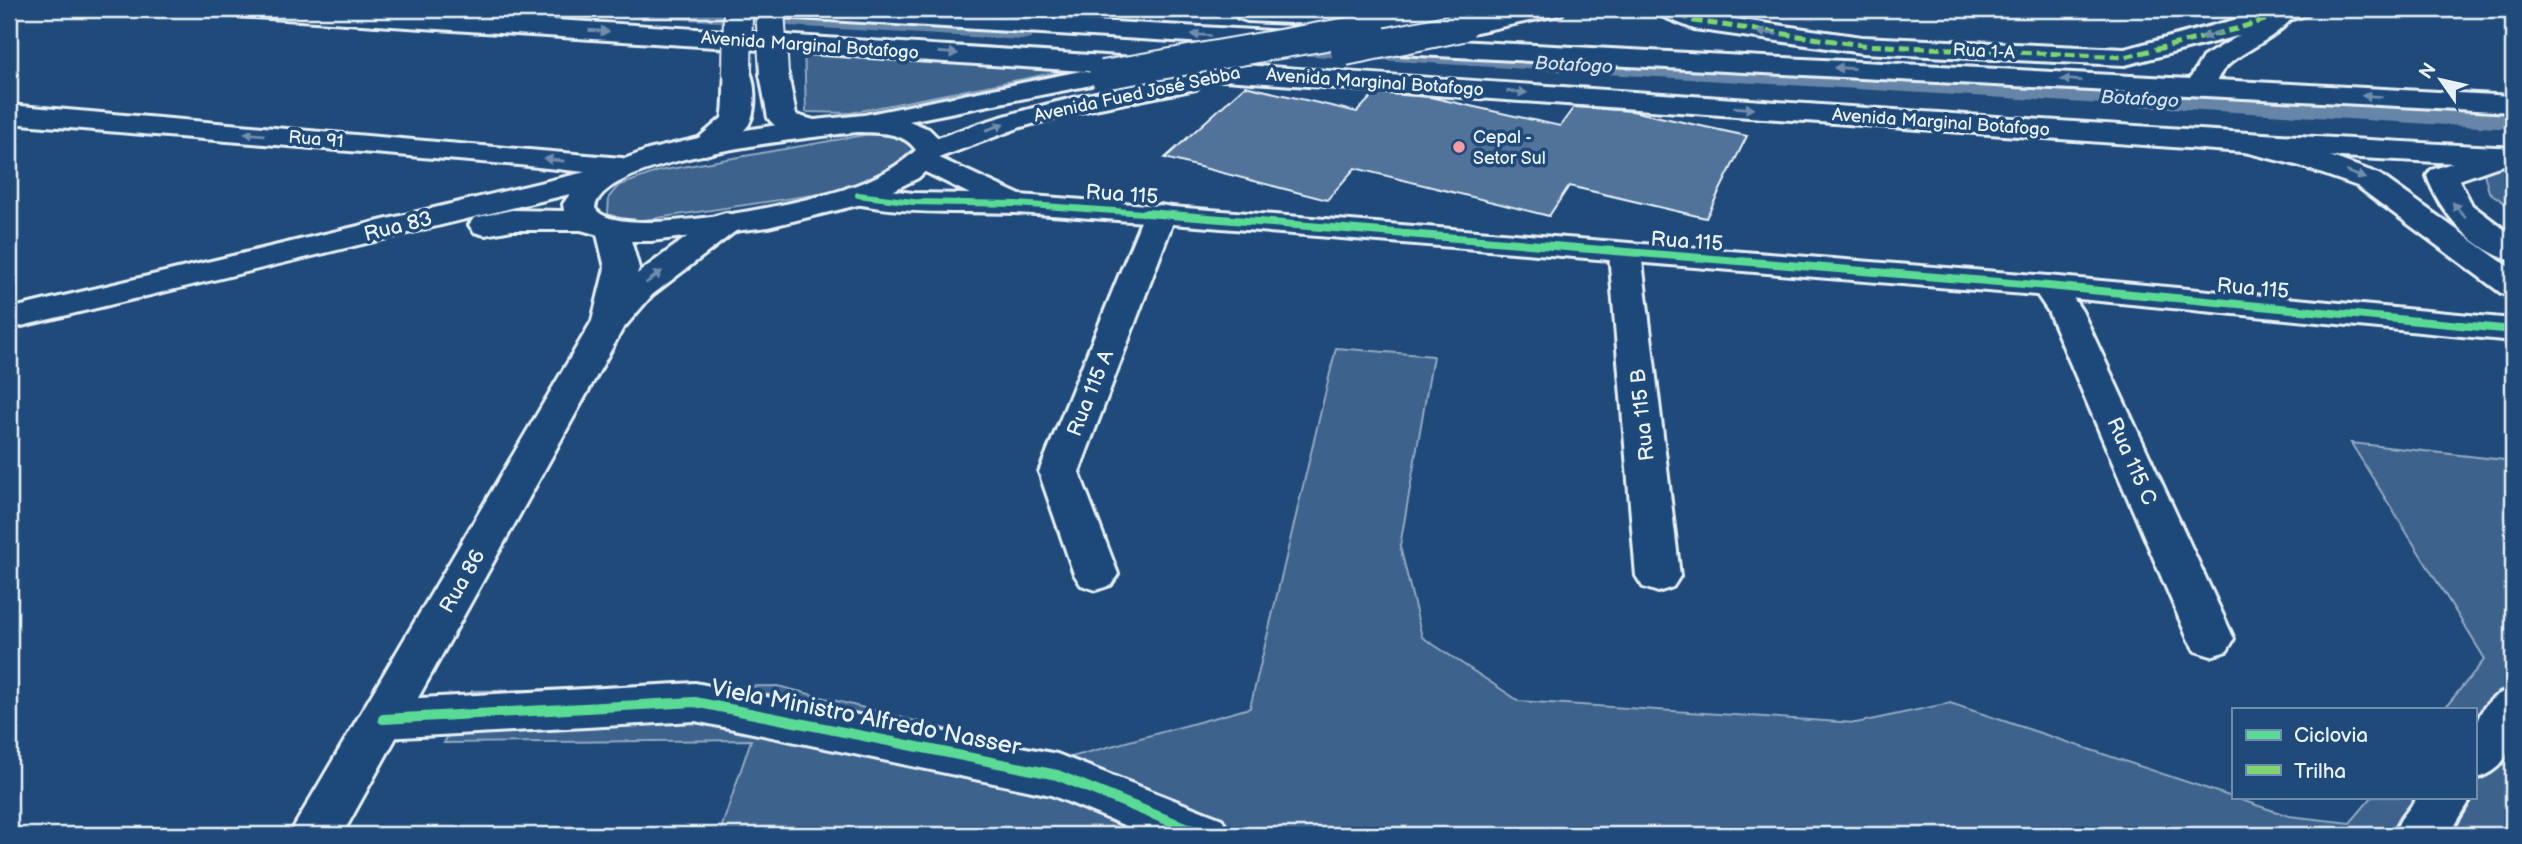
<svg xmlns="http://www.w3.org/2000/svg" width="2522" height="844" viewBox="0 0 2522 844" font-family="'Balsamiq Sans',sans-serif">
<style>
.green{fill:#3c628c;stroke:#92aac2;stroke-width:2}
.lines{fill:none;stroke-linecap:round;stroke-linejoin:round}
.canal{fill:#6685a7;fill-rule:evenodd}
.building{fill:#517399;stroke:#e8f1f8;stroke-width:2}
.minor-casing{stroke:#e8f1f8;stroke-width:6}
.tertiary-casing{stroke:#e8f1f8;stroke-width:6}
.secondary-casing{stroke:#e8f1f8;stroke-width:6}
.primary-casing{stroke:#e8f1f8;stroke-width:6}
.minor{fill:#1f4a7a;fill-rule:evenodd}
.tertiary{fill:#1f4a7a;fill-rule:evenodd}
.secondary{fill:#1f4a7a;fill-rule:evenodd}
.primary{fill:#1f4a7a;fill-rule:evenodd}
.secondary-bridge-casing{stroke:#e8f1f8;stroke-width:32;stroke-linecap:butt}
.primary-bridge-casing{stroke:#e8f1f8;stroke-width:32;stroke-linecap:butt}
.secondary-bridge{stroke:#1f4a7a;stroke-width:28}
.primary-bridge{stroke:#1f4a7a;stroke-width:28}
.quiet{stroke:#7fd670;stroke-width:5;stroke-dasharray:10 5;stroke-linecap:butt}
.cycleway-far2-casing{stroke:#1f4a7a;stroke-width:10}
.cycleway-far1-casing{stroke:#1f4a7a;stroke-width:12}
.cycleway-casing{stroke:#1f4a7a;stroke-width:15}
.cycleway-far2{stroke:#5adb95;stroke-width:6}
.cycleway-far1{stroke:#5adb95;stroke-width:8}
.cycleway{stroke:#5adb95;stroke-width:10}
.oneway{fill:#6f8dac}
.poi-dot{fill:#ff9aa2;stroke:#1f4a7a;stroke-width:2.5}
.labels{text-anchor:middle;stroke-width:7;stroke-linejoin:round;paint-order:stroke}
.far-street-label{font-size:18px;fill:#e8f1f8;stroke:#1f4a7a}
.far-poi-label{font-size:18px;fill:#e8f1f8;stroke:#1f4a7a;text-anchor:start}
.far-water-label{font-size:19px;font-style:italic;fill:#d4e1ec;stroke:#1f4a7a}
.street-label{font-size:21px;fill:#e8f1f8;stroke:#1f4a7a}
.near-street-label{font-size:24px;fill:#e8f1f8;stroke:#1f4a7a}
</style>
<rect width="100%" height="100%" fill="#1f4a7a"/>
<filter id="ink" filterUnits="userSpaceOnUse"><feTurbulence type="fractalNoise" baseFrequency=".0143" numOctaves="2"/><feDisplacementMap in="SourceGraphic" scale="14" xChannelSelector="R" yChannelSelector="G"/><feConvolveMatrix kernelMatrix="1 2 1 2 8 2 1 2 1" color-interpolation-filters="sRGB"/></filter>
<g filter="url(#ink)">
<g class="green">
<path d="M 804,44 L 1094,65 L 850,113 L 806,112 Z"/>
<path d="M 870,134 L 903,137 L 914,145 L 911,156 L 892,168 L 840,191 L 630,222 L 608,214 L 609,197 L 618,186 L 659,171 Z"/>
<path d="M 2513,160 L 2513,209 L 2489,192 L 2484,173 Z"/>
<path d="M 1336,348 L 1433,356 L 1400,546 L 1422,637 L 1519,701 L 1856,723 L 1950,703 L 2289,816 L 2350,823 L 2372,797 L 2475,797 L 2475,709 L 2444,709 L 2485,659 L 2351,443 L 2513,461 L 2513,835 L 719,835 L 751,740 L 444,743 L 472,691 L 778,686 L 1064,759 L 1250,708 Z"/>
</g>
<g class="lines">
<g class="canal">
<path d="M 622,9 L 763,9 L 1022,24 L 1031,26 L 1035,32 L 1031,38 L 1022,40 L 635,17 L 626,15 Z"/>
<path d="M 1273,39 L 2513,111 L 2513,129 L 1263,53 L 1259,47 L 1263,41 Z"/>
</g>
</g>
<path class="building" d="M 1245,86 L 1357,112 L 1375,93 L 1430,97 L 1560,126 L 1574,107 L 1632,111 L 1747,136 L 1706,218 L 1569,186 L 1549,216 L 1355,168 L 1327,200 L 1165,158 Z"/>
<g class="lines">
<defs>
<g id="minor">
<path d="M 1159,9 L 1185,9 L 1182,14 L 1171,16 L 1162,14 Z"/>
<path d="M 1653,9 L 1686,9 L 1699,14 L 1862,37 L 2125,49 L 2275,9 L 2312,9 L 2309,14 L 2245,34 L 2125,65 L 1862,53 L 1694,29 L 1656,14 Z"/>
<path d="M 1160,205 L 1171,207 L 1176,214 L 1079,472 L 1118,574 L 1111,585 L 1096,590 L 1081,585 L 1074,574 L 1039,472 L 1144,214 L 1149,207 Z"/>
<path d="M 1625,243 L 1637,246 L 1641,253 L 1680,576 L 1673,587 L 1658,592 L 1643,587 L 1636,576 L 1609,253 L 1613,246 Z"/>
<path d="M 2048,276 L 2060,279 L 2082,311 L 2234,639 L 2227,651 L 2211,656 L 2195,651 L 2188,639 L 2048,311 L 2031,286 L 2036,279 Z"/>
<path d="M 695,683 L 1057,754 L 1222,819 L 1230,835 L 1148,835 L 1051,795 L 695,721 L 383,738 L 366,733 L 359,719 L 366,705 L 383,700 Z"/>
<path d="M 2513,688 C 2515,726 2519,766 2475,779 C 2475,740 2467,703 2513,688 Z"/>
<path d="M 2418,797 L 2472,797 L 2449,835 L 2393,835 L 2401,819 Z"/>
</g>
<g id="tertiary">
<path d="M 9,105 L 622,158 L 633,161 L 637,167 L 633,173 L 622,176 L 519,165 L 9,123 Z"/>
<path d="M 2243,134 L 2321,153 L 2379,174 L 2513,270 L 2513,296 L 2501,293 L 2357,186 L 2300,166 L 2233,149 L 2228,143 L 2233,137 Z"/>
<path d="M 2500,147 L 2511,150 L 2513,154 L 2511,162 L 2459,180 L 2472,205 L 2513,236 L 2513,261 C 2474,251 2440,213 2427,176 L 2431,170 Z"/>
<path d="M 924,151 L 1020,195 L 2048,276 L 2513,319 L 2513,341 L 2048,296 L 1160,223 C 1111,220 1063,215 1014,213 C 959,211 902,215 847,202 L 842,195 L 847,188 L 858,186 L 913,193 L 970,194 L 913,166 L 909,160 L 913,154 Z"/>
</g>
<g id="secondary">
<path d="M 737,64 L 747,66 C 756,79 757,110 749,124 C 744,133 714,155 704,155 C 704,155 694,152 694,152 L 689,146 L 722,118 C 726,104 722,74 727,66 Z"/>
<path d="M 774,66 L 784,68 L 788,74 L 796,115 L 821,122 L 825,128 L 821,134 C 805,138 778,133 768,118 L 760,74 L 764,68 Z"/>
<path d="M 726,213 L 737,216 L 742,223 L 737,230 L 652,295 L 622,330 L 342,835 L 289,835 L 592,321 L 605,268 L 596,230 L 601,223 L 612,220 L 623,223 L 628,230 L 639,268 L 637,274 L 715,216 Z"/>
</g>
<g id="primary">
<path d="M 225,9 C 466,9 708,31 949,46 C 1471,78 1991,121 2513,148 L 2513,166 L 2243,152 L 1196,78 L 1200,83 L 1196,89 L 1074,113 L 1021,127 L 941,157 L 918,178 L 870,202 L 768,227 L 651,241 L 620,241 L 581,230 L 512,230 L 485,235 L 474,232 L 469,225 L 474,218 L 512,210 L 564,211 L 563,204 L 570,194 L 9,329 L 9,309 L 598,169 L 648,150 L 703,137 L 795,122 L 864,115 L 1081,71 L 1091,73 L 1095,79 L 1091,85 L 1081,87 L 909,121 L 929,129 L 938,138 C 1019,108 1091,93 1176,77 L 237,16 L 228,14 ZM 857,132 C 878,133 903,131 916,150 C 897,168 874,179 851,187 C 814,201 615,244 595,208 C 602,158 812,137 857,132 Z"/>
<path d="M 751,9 L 886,9 L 1288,32 L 1297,35 L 1301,40 L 1297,45 L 1288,48 L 763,16 L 754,14 Z"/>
<path d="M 1237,9 L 1319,9 L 1404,13 L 1427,9 L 1477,9 L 1474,14 L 1465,16 L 1377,34 L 1368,31 L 1364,26 L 1247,21 L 1238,18 L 1234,13 Z"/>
<path d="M 1516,9 L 1565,9 L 1562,14 L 1553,16 L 1462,35 L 1453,32 L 1449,27 L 1453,22 Z"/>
<path d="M 2273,9 L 2291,9 L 2295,14 C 2273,45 2231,51 2217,80 L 2513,96 L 2513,112 L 1379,53 L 1370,51 L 1366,45 L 1370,39 L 1379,37 L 2190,79 L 2203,57 L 2262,22 Z"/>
</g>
</defs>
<use href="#minor" class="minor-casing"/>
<use href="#tertiary" class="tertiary-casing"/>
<use href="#secondary" class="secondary-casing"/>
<use href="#primary" class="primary-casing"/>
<use href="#minor" class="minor"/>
<use href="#tertiary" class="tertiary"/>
<use href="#secondary" class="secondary"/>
<use href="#primary" class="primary"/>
<defs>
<g id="secondary-bridge">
<path d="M 770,9 L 774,74"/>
<path d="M 737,72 L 738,9"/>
</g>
<g id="primary-bridge">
<path d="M 1345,51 L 1462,27"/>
<path d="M 1103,75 L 1371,28"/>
</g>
</defs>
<use href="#secondary-bridge" class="secondary-bridge-casing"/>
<use href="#primary-bridge" class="primary-bridge-casing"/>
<use href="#secondary-bridge" class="secondary-bridge"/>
<use href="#primary-bridge" class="primary-bridge"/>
<path class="quiet" d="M 1665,9 L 1694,21 L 1862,45 L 2125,57 L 2236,29 L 2300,9"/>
<defs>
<path id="cycleway-far2" d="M 858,195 L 913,202 L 1016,204 L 1171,215"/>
<path id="cycleway-far1" d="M 1147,213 L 2048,286 L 2513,330"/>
<path id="cycleway" d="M 383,719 L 695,702 L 1057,775 L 1204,835"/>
</defs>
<use href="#cycleway-far2" class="cycleway-far2-casing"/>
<use href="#cycleway-far1" class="cycleway-far1-casing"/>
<use href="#cycleway" class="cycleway-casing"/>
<use href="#cycleway-far2" class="cycleway-far2"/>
<use href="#cycleway-far1" class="cycleway-far1"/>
<use href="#cycleway" class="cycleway"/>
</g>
<defs><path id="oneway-solid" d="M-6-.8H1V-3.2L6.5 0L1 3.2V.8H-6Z" transform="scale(1.75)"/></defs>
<g class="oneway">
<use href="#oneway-solid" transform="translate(599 31) rotate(4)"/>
<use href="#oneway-solid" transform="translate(1767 33) rotate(-172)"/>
<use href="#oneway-solid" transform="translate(1201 35) rotate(-177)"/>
<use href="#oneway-solid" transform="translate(2211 35) rotate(166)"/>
<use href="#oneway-solid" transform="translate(948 53) rotate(4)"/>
<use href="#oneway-solid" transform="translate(1844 68) rotate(-177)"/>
<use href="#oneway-solid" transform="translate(2071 80) rotate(-177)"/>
<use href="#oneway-solid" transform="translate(1517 92) rotate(4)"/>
<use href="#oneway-solid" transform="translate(2372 96) rotate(-177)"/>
<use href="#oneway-solid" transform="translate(1744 108) rotate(4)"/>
<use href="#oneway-solid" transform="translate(995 127) rotate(-20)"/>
<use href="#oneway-solid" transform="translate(254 134) rotate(-175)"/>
<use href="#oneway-solid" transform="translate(554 160) rotate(-174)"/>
<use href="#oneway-solid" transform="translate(2356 175) rotate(20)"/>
<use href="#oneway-solid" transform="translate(2459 210) rotate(-130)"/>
<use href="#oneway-solid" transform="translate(654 277) rotate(-37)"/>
</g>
</g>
<circle class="poi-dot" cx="1459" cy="147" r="7"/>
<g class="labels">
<g class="far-street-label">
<text transform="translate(810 45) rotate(4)" y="6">Avenida Marginal Botafogo</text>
<text transform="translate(1984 51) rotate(3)" y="6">Rua 1-A</text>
<text transform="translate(1375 82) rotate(4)" y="6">Avenida Marginal Botafogo</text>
<text transform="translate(1137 94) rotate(-12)" y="6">Avenida Fued José Sebba</text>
<text transform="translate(1941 122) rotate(4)" y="6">Avenida Marginal Botafogo</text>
<text transform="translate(316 139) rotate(5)" y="6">Rua 91</text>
</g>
<g class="far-poi-label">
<text x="1473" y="143">Cepal -<tspan x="1473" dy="21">Setor Sul</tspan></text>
</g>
<g class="far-water-label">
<text transform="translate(1574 64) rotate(3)" y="7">Botafogo</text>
<text transform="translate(2140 98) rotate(3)" y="7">Botafogo</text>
</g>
<g class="street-label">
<text transform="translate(1122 194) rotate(4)" y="7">Rua 115</text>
<text transform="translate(398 226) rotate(-14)" y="7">Rua 83</text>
<text transform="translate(1687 241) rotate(4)" y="7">Rua 115</text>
<text transform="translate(2253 288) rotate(5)" y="7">Rua 115</text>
<text transform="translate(1090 393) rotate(-68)" y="7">Rua 115 A</text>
<text transform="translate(1642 415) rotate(-96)" y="7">Rua 115 B</text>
<text transform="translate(2132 461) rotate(66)" y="7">Rua 115 C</text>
<text transform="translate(462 581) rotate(-60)" y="7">Rua 86</text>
</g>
<g class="near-street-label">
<text transform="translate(866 717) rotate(11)" y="8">Viela Ministro Alfredo Nasser</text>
</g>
</g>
<rect width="2522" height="844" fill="none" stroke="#1f4a7a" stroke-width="35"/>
<rect x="18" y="18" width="2487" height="809" fill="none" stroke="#e8f1f8" stroke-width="2.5" filter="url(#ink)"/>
<rect x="2232" y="708" width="245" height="91" fill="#1f4a7a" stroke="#6f8dac" stroke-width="2"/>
<rect x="2246" y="730" width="35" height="10" fill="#5adb95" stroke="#6f8dac" stroke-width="2"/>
<text x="2294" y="742" font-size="21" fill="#e8f1f8">Ciclovia</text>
<rect x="2246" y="765" width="35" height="10" fill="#7fd670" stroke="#6f8dac" stroke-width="2"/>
<text x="2294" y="778" font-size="21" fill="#e8f1f8">Trilha</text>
<g transform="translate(2441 80) rotate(304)" stroke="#1f4a7a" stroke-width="5" paint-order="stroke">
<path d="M0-5L12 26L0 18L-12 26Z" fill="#e8f1f8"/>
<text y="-10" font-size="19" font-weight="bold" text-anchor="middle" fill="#e8f1f8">N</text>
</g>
</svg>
